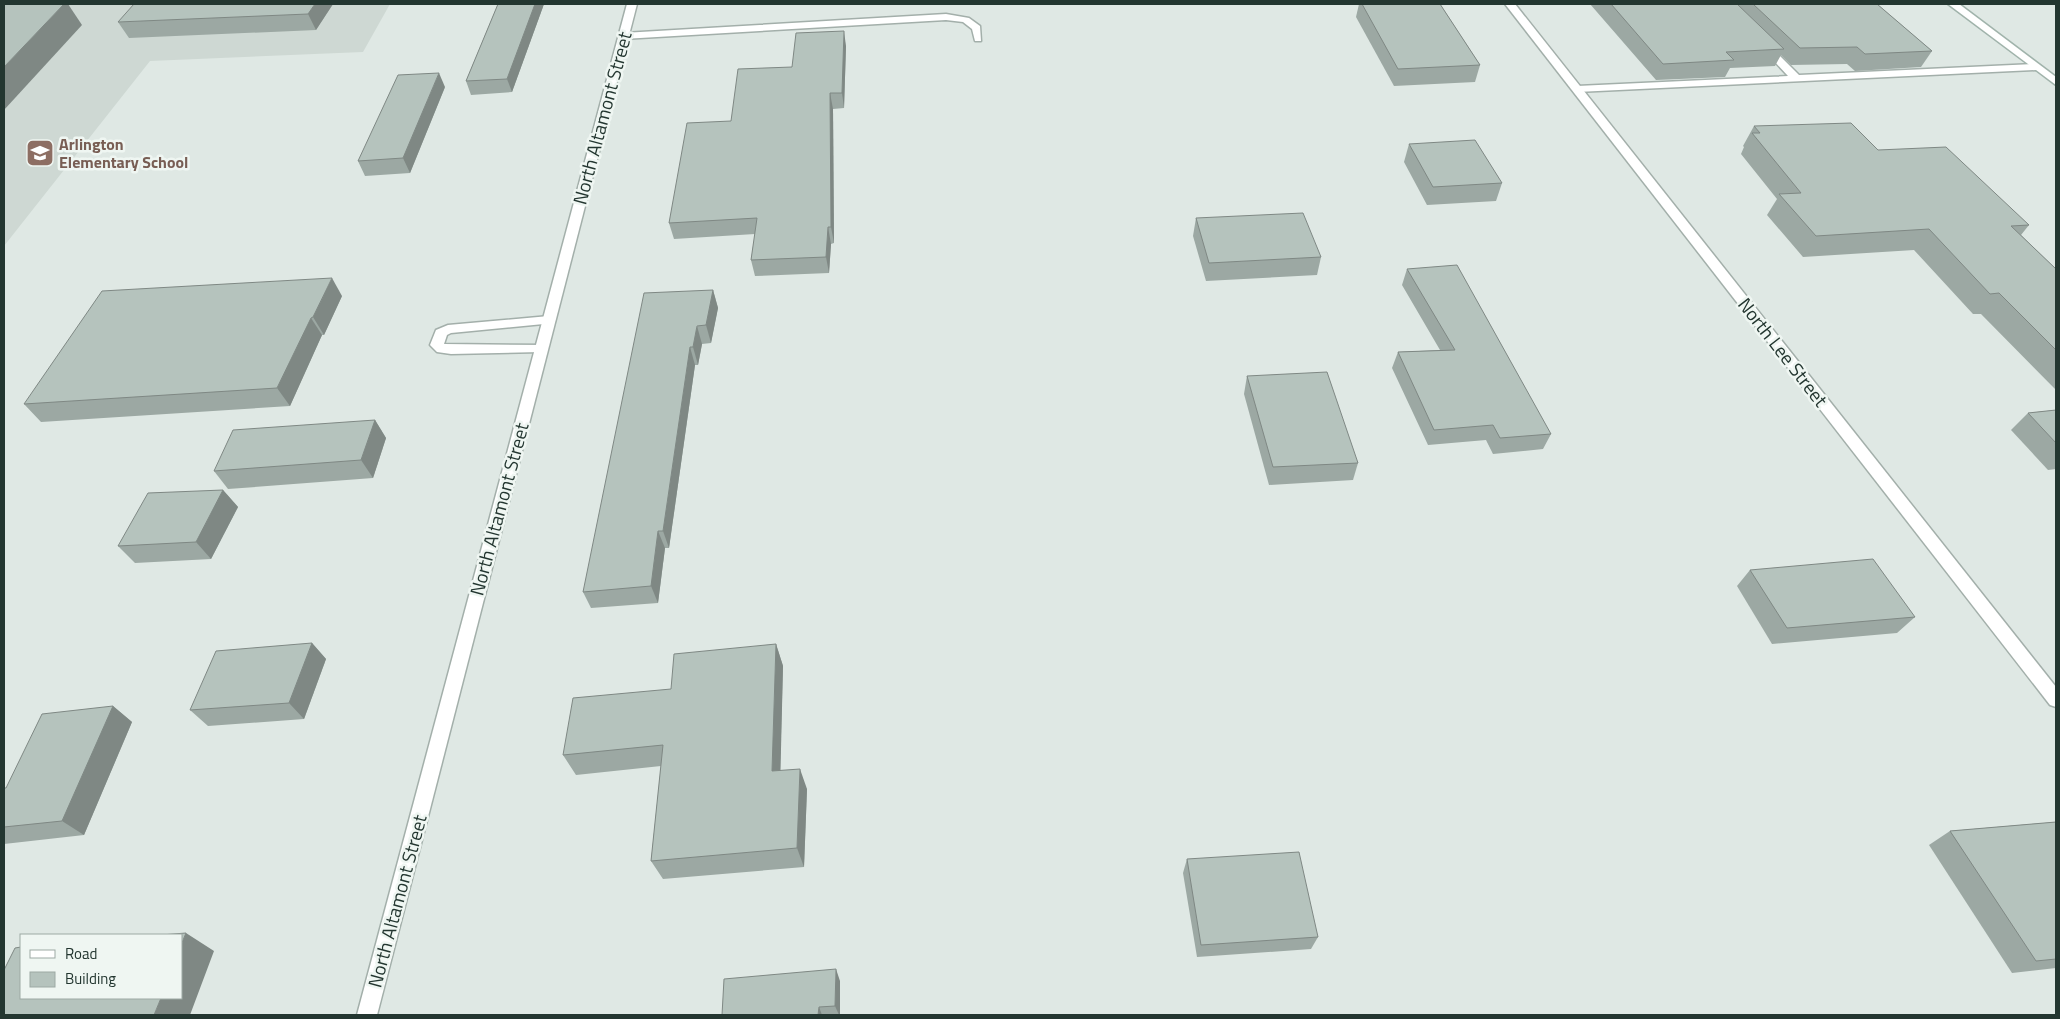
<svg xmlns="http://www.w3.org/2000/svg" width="2060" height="1019" viewBox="0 0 2060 1019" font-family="'Titillium Web',sans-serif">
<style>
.built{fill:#ced8d3}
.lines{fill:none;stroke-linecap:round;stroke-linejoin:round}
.lane-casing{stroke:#a3afaa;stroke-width:3}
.street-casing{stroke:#a3afaa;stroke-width:3}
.secondary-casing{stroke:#a0b3ab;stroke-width:3}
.lane{fill:#fff;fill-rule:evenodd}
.street{fill:#fff;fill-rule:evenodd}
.secondary{fill:#fff;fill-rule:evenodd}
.wall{fill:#9ca8a3}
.shaded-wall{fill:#7f8884}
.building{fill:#b5c3bd;stroke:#7f8884}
.labels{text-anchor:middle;stroke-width:5;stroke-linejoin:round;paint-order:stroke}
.far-education-label{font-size:16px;font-weight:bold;fill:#785e54;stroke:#eff6f2;text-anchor:start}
.street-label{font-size:19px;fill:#233630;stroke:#eff6f2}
</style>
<rect width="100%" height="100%" fill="#dfe8e4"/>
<path class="built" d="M 4,4 L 390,4 L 363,52 L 150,61 L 4,246 Z"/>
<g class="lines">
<defs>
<g id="lane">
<path d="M 946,14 L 969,18 L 980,26 L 981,41 L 975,41 L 972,29 L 963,22 L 946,20 L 623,39 L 618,36 L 623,33 Z"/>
<path d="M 1762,44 L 1768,44 L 1799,75 L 2036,64 L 2041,67 L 2036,70 L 1577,92 L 1572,89 L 1577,86 L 1788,76 L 1762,48 Z"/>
<path d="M 549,316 L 555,320 L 554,323 L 451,333 L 447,335 L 444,344 L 546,345 L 548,348 L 546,351 L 541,352 L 451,354 L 437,352 L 430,345 L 436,330 L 448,325 Z"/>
</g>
<g id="street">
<path d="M 627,4 L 637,4 L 377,1015 L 357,1015 Z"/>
<path d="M 1505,4 L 1515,4 L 2056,687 L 2056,707 L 2050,705 Z"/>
</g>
<path id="secondary" d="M 1948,4 L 1959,4 L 2056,77 L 2056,85 Z"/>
</defs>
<use href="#lane" class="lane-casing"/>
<use href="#street" class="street-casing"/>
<use href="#secondary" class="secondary-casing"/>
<use href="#lane" class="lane"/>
<use href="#street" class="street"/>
<use href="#secondary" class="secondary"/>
</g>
<g class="wall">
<path d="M 333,4 L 316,30 L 129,38 L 118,22 Z"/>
<path d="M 498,4 L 544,4 L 512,92 L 471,95 L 466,81 Z"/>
<path d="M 1359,4 L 1440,4 L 1480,65 L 1475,82 L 1394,86 L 1356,17 Z"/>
<path d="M 1590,4 L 1877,4 L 1932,51 L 1921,67 L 1855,71 L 1847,64 L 1791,65 L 1781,55 L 1775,66 L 1730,68 L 1725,77 L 1656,80 Z"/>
<path d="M 846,46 L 844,108 L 833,109 L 834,243 L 831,244 L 829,273 L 755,276 L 751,260 L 755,234 L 674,239 L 669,223 L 731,121 L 792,67 Z"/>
<path d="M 445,87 L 410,173 L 365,176 L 358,161 Z"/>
<path d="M 1754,126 L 1878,150 L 2029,225 L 2021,235 L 2056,269 L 2056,390 L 1981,314 L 1973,314 L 1914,250 L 1803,257 L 1767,215 L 1777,199 L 1741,154 L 1744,147 L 1743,146 Z"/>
<path d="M 1409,144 L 1502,183 L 1496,201 L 1427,205 L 1404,162 Z"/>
<path d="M 1196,218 L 1321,257 L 1317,275 L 1206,281 L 1193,236 Z"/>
<path d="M 1407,269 L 1551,434 L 1543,449 L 1493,454 L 1486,440 L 1428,445 L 1392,368 L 1398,352 L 1440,350 L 1402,285 Z"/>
<path d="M 713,290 L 718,308 L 711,343 L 702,344 L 698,365 L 695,365 L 669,548 L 665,548 L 658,603 L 591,608 L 583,592 Z"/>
<path d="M 342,296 L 324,335 L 322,335 L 290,406 L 41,422 L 24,404 Z"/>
<path d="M 1247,376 L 1358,463 L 1353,480 L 1269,485 L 1244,394 Z"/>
<path d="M 2056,410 L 2056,469 L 2048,470 L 2011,430 L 2028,413 Z"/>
<path d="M 375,420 L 386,438 L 373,478 L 228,489 L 214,471 Z"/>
<path d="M 223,490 L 238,507 L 211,559 L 135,563 L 118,546 Z"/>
<path d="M 1750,570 L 1915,617 L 1897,633 L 1772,644 L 1737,586 Z"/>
<path d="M 312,643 L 326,659 L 304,719 L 208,726 L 190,710 Z"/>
<path d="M 776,644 L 783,666 L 780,770 L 807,789 L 804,867 L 663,879 L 651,861 L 661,766 L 576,775 L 563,755 L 671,689 Z"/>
<path d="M 113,706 L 132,722 L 84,835 L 4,844 L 4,788 L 6,788 Z"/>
<path d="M 2056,822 L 2056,968 L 2012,973 L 1929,845 L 1950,831 Z"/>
<path d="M 1187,859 L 1318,937 L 1311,949 L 1197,957 L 1183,873 Z"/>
<path d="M 840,981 L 840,1015 L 722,1015 Z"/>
</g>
<g class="shaded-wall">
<path d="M 64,4 L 68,4 L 82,25 L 4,110 L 4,67 Z"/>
<path d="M 315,4 L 333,4 L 316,30 L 308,14 Z"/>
<path d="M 535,4 L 544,4 L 512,92 L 507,79 Z"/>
<path d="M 844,31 L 846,46 L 844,108 L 842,93 Z"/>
<path d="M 439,73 L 445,87 L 410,173 L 403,158 Z"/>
<path d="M 830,93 L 833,109 L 834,243 L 831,227 Z"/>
<path d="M 828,227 L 831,244 L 829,273 L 826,257 Z"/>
<path d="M 332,278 L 342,296 L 324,335 L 313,317 Z"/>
<path d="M 713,290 L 718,308 L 711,343 L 706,325 Z"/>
<path d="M 311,318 L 322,335 L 290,406 L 277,388 Z"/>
<path d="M 697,326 L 702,344 L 698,365 L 693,347 Z"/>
<path d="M 690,347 L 695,365 L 669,548 L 663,531 Z"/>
<path d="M 375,420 L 386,438 L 373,478 L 361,460 Z"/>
<path d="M 223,490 L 238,507 L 211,559 L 196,542 Z"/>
<path d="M 658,531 L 665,548 L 658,603 L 651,586 Z"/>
<path d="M 312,643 L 326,659 L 304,719 L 289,703 Z"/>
<path d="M 776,644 L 783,666 L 780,791 L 772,771 Z"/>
<path d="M 113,706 L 132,722 L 84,835 L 62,821 Z"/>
<path d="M 800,769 L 807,789 L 804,867 L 797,848 Z"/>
<path d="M 186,933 L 214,951 L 190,1015 L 154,1015 L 161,998 L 181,998 L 181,945 Z"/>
<path d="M 836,969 L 840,981 L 840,1015 L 839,1015 L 835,1006 Z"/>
<path d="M 819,1007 L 822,1015 L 818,1015 Z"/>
</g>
<g class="building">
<path d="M 4,4 L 64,4 L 4,67 Z"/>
<path d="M 134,4 L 315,4 L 308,14 L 118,22 Z"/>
<path d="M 498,4 L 535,4 L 507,79 L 466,81 Z"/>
<path d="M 1362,4 L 1440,4 L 1480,65 L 1398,69 Z"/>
<path d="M 1611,4 L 1737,4 L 1784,49 L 1726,52 L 1734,60 L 1663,64 Z"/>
<path d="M 1753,4 L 1877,4 L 1932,51 L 1865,54 L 1857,47 L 1800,48 Z"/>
<path d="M 844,31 L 842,93 L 830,93 L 831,227 L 828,227 L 826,257 L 751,260 L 757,218 L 669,223 L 687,123 L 731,121 L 738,69 L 792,67 L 796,33 Z"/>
<path d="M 439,73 L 403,158 L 358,161 L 398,75 Z"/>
<path d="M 1851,123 L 1878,150 L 1946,147 L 2029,225 L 2011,226 L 2056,269 L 2056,350 L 1999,293 L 1990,294 L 1929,229 L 1816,236 L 1779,194 L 1801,193 L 1752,133 L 1760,133 L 1754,126 Z"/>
<path d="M 1475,140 L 1502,183 L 1433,187 L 1409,144 Z"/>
<path d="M 1303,213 L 1321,257 L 1209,263 L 1196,218 Z"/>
<path d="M 1457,265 L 1551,434 L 1500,438 L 1493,425 L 1434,430 L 1398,352 L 1455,350 L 1407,269 Z"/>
<path d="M 332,278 L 313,317 L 311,318 L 277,388 L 24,404 L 102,291 Z"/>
<path d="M 713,290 L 706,325 L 697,326 L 693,347 L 690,347 L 663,531 L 658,531 L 651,586 L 583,592 L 644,293 Z"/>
<path d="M 1327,372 L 1358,463 L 1273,467 L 1247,376 Z"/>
<path d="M 2056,410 L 2056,443 L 2028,413 Z"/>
<path d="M 375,420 L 361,460 L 214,471 L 233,430 Z"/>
<path d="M 223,490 L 196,542 L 118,546 L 148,493 Z"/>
<path d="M 1873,559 L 1915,617 L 1787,628 L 1750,570 Z"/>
<path d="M 312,643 L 289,703 L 190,710 L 216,651 Z"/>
<path d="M 776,644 L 772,771 L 800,769 L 797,848 L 651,861 L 663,745 L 563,755 L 573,698 L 671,689 L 674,654 Z"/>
<path d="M 113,706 L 62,821 L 4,827 L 4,788 L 6,788 L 42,714 Z"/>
<path d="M 2056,822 L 2056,959 L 2036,961 L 1950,831 Z"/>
<path d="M 1299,852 L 1318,937 L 1201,945 L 1187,859 Z"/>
<path d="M 186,933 L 181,945 L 181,935 L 161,935 Z"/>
<path d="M 21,947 L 21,998 L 161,998 L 154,1015 L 4,1015 L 4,970 L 15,948 Z"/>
<path d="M 836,969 L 835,1006 L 819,1007 L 818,1015 L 722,1015 L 724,979 Z"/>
</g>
<defs>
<symbol id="school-square" viewBox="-11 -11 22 22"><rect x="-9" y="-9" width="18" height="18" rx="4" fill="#8d6e63" stroke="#eff6f2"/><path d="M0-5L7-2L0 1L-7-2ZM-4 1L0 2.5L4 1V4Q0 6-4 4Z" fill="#fff"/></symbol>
</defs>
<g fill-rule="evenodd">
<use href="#school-square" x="24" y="137" width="32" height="32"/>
</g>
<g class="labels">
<g class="far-education-label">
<text x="59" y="150">Arlington<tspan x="59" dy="18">Elementary School</tspan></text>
</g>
<g class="street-label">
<text transform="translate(602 118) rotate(-75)" y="7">North Altamont Street</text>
<text transform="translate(1783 352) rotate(52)" y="7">North Lee Street</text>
<text transform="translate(499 509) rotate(-75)" y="7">North Altamont Street</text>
<text transform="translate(397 901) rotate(-75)" y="7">North Altamont Street</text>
</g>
</g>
<rect width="2060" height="1019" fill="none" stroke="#233630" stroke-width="10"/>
<rect x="20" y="934" width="162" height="65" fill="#eff6f2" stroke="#9da9a4"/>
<rect x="30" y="950" width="25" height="8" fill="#ffffff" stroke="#9da9a4"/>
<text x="65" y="959" font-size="15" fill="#233630">Road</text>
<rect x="30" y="972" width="25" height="15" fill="#b5c3bd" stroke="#9da9a4"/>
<text x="65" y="984" font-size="15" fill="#233630">Building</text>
</svg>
